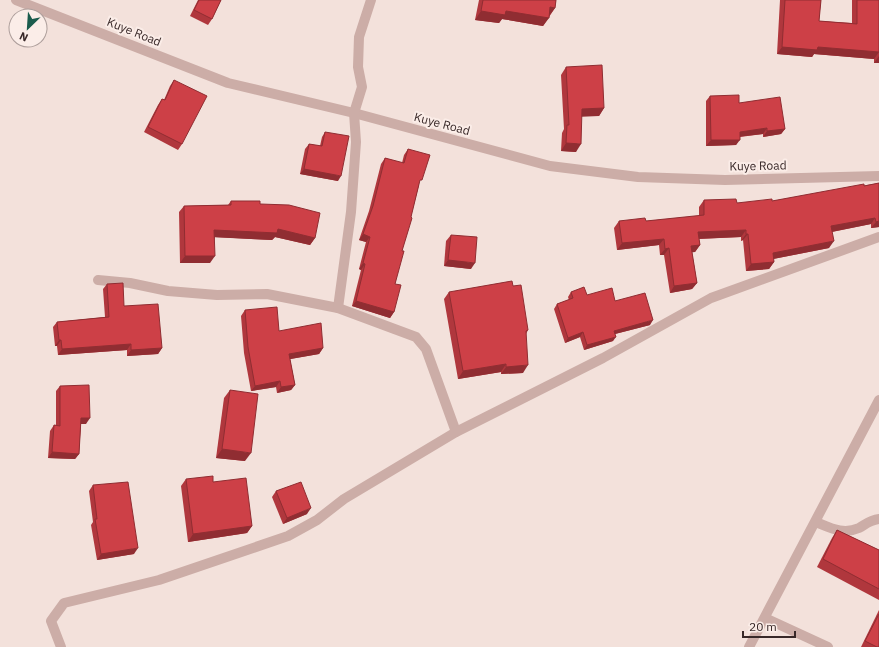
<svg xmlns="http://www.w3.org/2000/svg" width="879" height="647" viewBox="0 0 879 647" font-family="'IBM Plex Sans',sans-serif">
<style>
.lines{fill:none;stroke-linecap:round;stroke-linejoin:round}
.minor{stroke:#ccada7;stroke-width:10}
.wall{fill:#b0373d}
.shaded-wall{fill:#902d32}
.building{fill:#cd4047;stroke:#902d32}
.labels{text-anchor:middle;stroke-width:4;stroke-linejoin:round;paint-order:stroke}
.street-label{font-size:12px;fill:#382828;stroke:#fbede8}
</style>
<rect width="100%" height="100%" fill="#f3e1db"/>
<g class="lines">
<g class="minor">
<path d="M 16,0 L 228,83 L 354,113 L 550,166 L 638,177 L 725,180 L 879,176"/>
<path d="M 98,280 L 130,283 L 168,291 L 217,295 L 267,294 L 338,308 L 416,337 L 426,349 L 456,432"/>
<path d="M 338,308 L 351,212 L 356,142 L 354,113 L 362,87 L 358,67 L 359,37 L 371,0"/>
<path d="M 816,522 C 831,528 843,535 859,528 C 866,524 870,520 879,519"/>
<path d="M 765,618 L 828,647"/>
<path d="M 61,647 L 51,621 L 64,603 L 159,580 L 288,536 L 317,520 L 344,499 L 456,432 L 603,358 L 711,298 L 879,237"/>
<path d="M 749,647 L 879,400"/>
</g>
</g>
<g class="wall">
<path d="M 198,0 L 221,0 L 212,19 L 208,25 L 190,16 Z"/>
<path d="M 479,0 L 556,0 L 555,8 L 543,26 L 502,19 L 499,23 L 475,20 Z"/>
<path d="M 780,0 L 821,0 L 819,21 L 852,23 L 852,0 L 879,0 L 879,63 L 874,63 L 874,59 L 814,54 L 812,57 L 777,54 Z"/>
<path d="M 566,67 L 604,108 L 599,116 L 581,116 L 576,152 L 561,151 L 562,133 L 564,129 L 561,75 Z"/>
<path d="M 174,80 L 182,144 L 178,150 L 144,132 L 158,105 L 162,99 L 164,100 L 170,86 Z"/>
<path d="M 710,96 L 739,103 L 785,129 L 781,134 L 763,137 L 763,134 L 740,137 L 736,145 L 706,146 L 706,101 Z"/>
<path d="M 325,132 L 338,181 L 300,174 L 305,149 L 309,144 L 320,146 L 322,137 Z"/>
<path d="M 408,149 L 419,185 L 402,251 L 395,284 L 394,312 L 390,318 L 352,306 L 361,270 L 359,269 L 366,242 L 359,240 L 369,211 L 381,164 L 385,158 L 402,163 L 404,155 Z"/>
<path d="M 879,183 L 879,227 L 871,228 L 871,224 L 832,232 L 829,248 L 773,259 L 774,262 L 769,269 L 746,271 L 743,240 L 741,241 L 741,237 L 699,239 L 700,245 L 695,252 L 692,252 L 697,283 L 692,289 L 670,293 L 664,255 L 660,255 L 659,245 L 617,250 L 614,228 L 619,221 L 646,221 L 699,216 L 699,207 L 704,200 L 737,203 L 772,201 Z"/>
<path d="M 231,201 L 260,204 L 315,238 L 310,245 L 275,237 L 272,240 L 215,237 L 210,263 L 180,263 L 179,212 L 184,206 L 228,205 Z"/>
<path d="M 451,235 L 471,269 L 444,266 L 446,241 Z"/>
<path d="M 107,284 L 124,306 L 162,348 L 158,354 L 127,356 L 127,350 L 58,355 L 57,346 L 55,346 L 53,327 L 57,322 L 105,317 L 103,289 Z"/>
<path d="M 449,292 L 528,330 L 526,334 L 523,373 L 501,374 L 501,372 L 458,379 L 444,299 Z"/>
<path d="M 571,292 L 587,295 L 615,301 L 650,325 L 615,334 L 613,341 L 584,350 L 580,337 L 565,343 L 554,309 L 557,304 L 569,300 L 568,297 Z"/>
<path d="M 245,310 L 279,331 L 323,348 L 319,354 L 290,359 L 295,385 L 291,390 L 277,393 L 276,387 L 251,391 L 244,353 L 241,316 Z"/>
<path d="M 60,386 L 86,424 L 81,424 L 79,454 L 75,459 L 48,458 L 50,431 L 54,425 L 56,425 L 56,391 Z"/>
<path d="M 230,390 L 245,461 L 216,458 L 224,398 Z"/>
<path d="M 186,479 L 213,482 L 252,526 L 247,533 L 188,542 L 181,486 Z"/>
<path d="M 93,485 L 134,554 L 97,560 L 91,525 L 93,522 L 89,491 Z"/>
<path d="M 276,491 L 307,514 L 283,524 L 272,497 Z"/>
<path d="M 837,530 L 879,550 L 879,600 L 817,567 L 832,538 Z"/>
<path d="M 879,610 L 879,647 L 861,647 Z"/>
</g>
<g class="shaded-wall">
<path d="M 550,7 L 555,8 L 549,16 Z"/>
<path d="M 481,11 L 506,11 L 549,18 L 543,26 L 502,19 L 499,23 L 475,20 Z"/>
<path d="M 782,47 L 818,47 L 879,52 L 874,59 L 814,54 L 812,57 L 777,54 Z"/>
<path d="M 879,56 L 879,63 L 874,63 Z"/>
<path d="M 604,108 L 599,116 L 576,117 L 582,109 Z"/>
<path d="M 767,128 L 763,134 L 736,137 L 740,132 Z"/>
<path d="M 785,129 L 781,134 L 763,137 L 767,131 Z"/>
<path d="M 711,140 L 740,140 L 736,145 L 706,146 Z"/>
<path d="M 566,143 L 581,144 L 576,152 L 561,151 Z"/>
<path d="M 304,169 L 341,176 L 338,181 L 300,174 Z"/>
<path d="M 875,218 L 871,224 L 826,233 L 831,226 Z"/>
<path d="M 879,221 L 879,227 L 871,228 L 876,222 Z"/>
<path d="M 278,229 L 315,238 L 310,245 L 275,237 L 272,240 L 210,237 L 214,230 Z"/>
<path d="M 746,230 L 741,237 L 694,239 L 698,232 Z"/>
<path d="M 363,234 L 370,237 L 366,242 L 359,240 Z"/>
<path d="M 746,234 L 748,234 L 743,240 L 741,241 Z"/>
<path d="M 664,239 L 659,245 L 617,250 L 622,243 Z"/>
<path d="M 834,241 L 829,248 L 768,260 L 773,253 Z"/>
<path d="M 700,245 L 695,252 L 687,253 L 691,246 Z"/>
<path d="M 669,248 L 664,255 L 660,255 L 665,249 Z"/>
<path d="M 185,256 L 215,256 L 210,263 L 180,263 Z"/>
<path d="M 448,260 L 475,263 L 471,269 L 444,266 Z"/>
<path d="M 774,262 L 769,269 L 746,271 L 751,264 Z"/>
<path d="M 363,263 L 365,264 L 361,270 L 359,269 Z"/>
<path d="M 697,283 L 692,289 L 670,293 L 674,286 Z"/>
<path d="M 356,301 L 394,312 L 390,318 L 352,306 Z"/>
<path d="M 653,320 L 650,325 L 611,335 L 614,331 Z"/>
<path d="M 583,332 L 580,337 L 565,343 L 568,338 Z"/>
<path d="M 616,337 L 613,341 L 584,350 L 587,345 Z"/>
<path d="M 59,340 L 61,340 L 57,346 L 55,346 Z"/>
<path d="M 131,344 L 127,350 L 58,355 L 62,349 Z"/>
<path d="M 162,348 L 158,354 L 127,356 L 131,350 Z"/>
<path d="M 323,348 L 319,354 L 285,360 L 289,354 Z"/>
<path d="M 506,364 L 501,372 L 458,379 L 463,371 Z"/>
<path d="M 528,365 L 523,373 L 501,374 L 506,367 Z"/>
<path d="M 280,381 L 276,387 L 251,391 L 255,386 Z"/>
<path d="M 295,385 L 291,390 L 277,393 L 281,387 Z"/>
<path d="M 81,418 L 90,418 L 86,424 L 77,424 Z"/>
<path d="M 222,449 L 251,453 L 245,461 L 216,458 Z"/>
<path d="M 52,452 L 79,454 L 75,459 L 48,458 Z"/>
<path d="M 311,508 L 307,514 L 283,524 L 287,518 Z"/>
<path d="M 252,526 L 247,533 L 188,542 L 193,534 Z"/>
<path d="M 138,548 L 134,554 L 97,560 L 101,554 Z"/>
</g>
<g class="building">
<path d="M 199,0 L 221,0 L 212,19 L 194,10 Z"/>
<path d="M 483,0 L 556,0 L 555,8 L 550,7 L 549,18 L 506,11 L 505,15 L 481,11 Z"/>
<path d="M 785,0 L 821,0 L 819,21 L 857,24 L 857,0 L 879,0 L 879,52 L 818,47 L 817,50 L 782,47 Z"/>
<path d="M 602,65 L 604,108 L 582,109 L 581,144 L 566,143 L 567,125 L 569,125 L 566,67 Z"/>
<path d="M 174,80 L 207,96 L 182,144 L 148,127 L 162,99 L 165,100 Z"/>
<path d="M 739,95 L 739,103 L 780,97 L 785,129 L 767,131 L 767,128 L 740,132 L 740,140 L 711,140 L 710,96 Z"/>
<path d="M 325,132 L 349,136 L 341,176 L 304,169 L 309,144 L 322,146 Z"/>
<path d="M 408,149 L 430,155 L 422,180 L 420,180 L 411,217 L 412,218 L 402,251 L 404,251 L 395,284 L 401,285 L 394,312 L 356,301 L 365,264 L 363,263 L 370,237 L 363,234 L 373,206 L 385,158 L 404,163 Z"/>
<path d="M 879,183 L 879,221 L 876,222 L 875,218 L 831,226 L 834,241 L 773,253 L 774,262 L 751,264 L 748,234 L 746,234 L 746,230 L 698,232 L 700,245 L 691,246 L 697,283 L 674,286 L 669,248 L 665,249 L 664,239 L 622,243 L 619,221 L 645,218 L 646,221 L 704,215 L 704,200 L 736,199 L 737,203 L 772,199 L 772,201 L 864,184 L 864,186 Z"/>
<path d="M 231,201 L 260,201 L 260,204 L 289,205 L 320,213 L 315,238 L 278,229 L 277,233 L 214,230 L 215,256 L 185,256 L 184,206 L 231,205 Z"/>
<path d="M 451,235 L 477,237 L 475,263 L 448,260 Z"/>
<path d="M 512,281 L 513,286 L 521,285 L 528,330 L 526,331 L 528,365 L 506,367 L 506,364 L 463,371 L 449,292 Z"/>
<path d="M 123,283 L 124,306 L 158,304 L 162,348 L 131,350 L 131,344 L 62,349 L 61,340 L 59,340 L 57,322 L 109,317 L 107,284 Z"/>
<path d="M 584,287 L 587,295 L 612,288 L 615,301 L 645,293 L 653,320 L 614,331 L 616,337 L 587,345 L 583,332 L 568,338 L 557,304 L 573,298 L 571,292 Z"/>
<path d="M 277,307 L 279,331 L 321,323 L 323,348 L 289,354 L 295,385 L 281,387 L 280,381 L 255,386 L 248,347 L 245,310 Z"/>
<path d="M 89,385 L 90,418 L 81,418 L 79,454 L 52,452 L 54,425 L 60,426 L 60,386 Z"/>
<path d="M 230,390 L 258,394 L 251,453 L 222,449 Z"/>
<path d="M 213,476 L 213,482 L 246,478 L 252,526 L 193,534 L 186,479 Z"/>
<path d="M 128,482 L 138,548 L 101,554 L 95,519 L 97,519 L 93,485 Z"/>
<path d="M 301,482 L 311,508 L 287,518 L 276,491 Z"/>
<path d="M 837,530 L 879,550 L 879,589 L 823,559 Z"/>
<path d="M 879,614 L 879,647 L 877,647 L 865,641 Z"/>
</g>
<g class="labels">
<g class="street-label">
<text transform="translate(134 32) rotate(22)" y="4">Kuye Road</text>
<text transform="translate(442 124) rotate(15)" y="4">Kuye Road</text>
<text transform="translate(758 166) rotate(-1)" y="4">Kuye Road</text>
</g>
</g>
<g transform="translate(28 28) rotate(205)"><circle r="19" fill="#fbede8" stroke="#ad9e9b"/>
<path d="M0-3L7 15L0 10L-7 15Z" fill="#1b5c4d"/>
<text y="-6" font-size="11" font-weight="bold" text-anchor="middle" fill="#382828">N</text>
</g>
<path d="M743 631v6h52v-6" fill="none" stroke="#382828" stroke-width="2"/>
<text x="749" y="631" font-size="12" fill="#382828" stroke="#fbede8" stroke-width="3" paint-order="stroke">20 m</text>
</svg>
